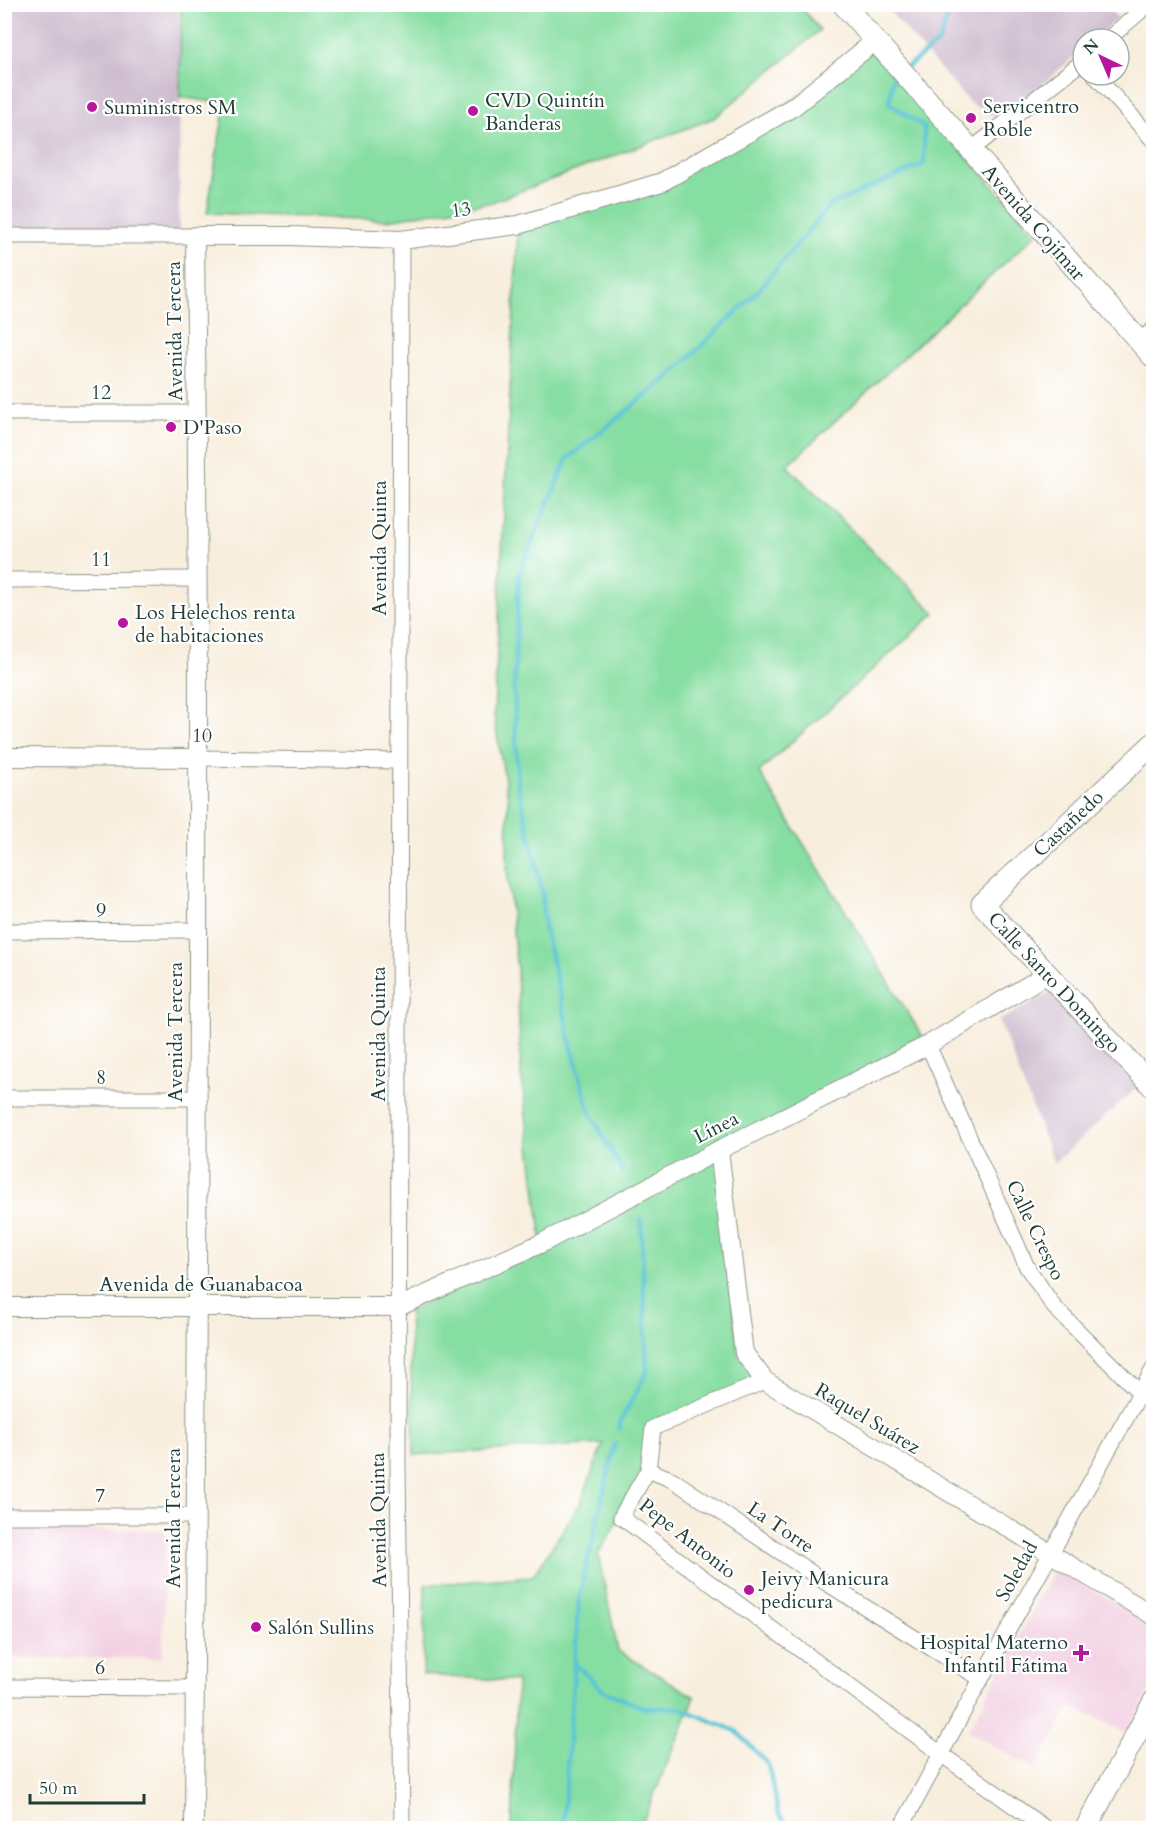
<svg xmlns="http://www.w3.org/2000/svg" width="1158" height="1833" viewBox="0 0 1158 1833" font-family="Cardo,serif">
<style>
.built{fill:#f2cfe1}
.industrial{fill:#cfbdcf}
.green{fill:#87dea2;stroke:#538e6b;stroke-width:1.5}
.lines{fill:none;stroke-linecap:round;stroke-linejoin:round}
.stream{stroke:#5ac4d6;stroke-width:4.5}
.minor-casing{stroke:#8c9688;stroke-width:17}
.tertiary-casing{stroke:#8c9688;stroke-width:20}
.secondary-casing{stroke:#8c9688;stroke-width:23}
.minor{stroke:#fff;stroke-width:15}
.tertiary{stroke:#fff;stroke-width:18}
.secondary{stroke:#fff;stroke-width:21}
.poi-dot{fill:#b5179e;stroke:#fff;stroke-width:2}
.labels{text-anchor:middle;stroke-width:4.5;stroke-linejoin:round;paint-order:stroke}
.poi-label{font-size:20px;fill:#1f3d34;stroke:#fff;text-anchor:start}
.street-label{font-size:20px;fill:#1f3d34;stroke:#fff}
</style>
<rect width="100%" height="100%" fill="#fff"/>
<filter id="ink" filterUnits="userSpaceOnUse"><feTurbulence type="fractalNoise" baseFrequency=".0167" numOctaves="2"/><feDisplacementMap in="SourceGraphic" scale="12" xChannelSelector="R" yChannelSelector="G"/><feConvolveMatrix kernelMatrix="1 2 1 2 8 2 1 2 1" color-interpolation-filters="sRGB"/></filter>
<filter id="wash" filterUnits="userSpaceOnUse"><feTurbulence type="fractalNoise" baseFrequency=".008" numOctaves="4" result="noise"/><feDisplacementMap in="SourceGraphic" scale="24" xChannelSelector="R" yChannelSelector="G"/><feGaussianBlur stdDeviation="1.35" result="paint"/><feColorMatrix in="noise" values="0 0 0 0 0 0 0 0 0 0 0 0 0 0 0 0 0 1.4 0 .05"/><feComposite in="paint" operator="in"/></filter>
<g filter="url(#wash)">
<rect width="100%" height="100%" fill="#f8eedd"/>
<g class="built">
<path d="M 165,1530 L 163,1658 L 5,1658 L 5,1531 Z"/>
<path d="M 1054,1569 L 1153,1624 L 1153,1682 L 1128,1734 L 1071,1706 L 1035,1769 L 968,1731 Z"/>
</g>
<g class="industrial">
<path d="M 5,5 L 178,5 L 180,38 L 179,236 L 5,236 Z"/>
<path d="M 884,5 L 1107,5 L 1118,18 L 1094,39 L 1083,39 L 1083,49 L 1001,120 L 970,103 Z"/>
<path d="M 1053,990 L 1141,1084 L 1054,1163 L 999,1021 Z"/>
</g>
<g class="green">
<path d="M 799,5 L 820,30 L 714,118 L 492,202 L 388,220 L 207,213 L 225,104 L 180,97 L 181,5 Z"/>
<path d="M 871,51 L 1036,234 L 787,466 L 935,613 L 759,772 L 928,1045 L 719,1150 L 738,1354 L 765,1381 L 653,1428 L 648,1470 L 598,1554 L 618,1651 L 695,1697 L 640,1828 L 512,1828 L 517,1681 L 423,1675 L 425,1585 L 533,1576 L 580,1504 L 603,1444 L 414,1455 L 409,1311 L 542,1243 L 521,1074 L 517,971 L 507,869 L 508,799 L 494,716 L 518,225 L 662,182 Z"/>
</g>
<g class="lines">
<g class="stream">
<path d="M 907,67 L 939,42 L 952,4"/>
<path d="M 623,1172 L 589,1110 L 571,1044 L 544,925 L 542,891 L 518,785 L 514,687 L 519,574 L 567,459 L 671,375 L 757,292 L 830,205 L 924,164 L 924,127 L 889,103 L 893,78 L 898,74"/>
<path d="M 619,1429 L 620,1422 L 647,1372 L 641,1220"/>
<path d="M 575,1664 L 604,1691 L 644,1708 L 680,1708 L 736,1731 L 768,1764 L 778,1813 L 789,1828"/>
<path d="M 563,1828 L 579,1598 L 615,1444"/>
</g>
</g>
</g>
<g filter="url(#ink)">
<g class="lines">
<defs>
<g id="minor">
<path d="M 1108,39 L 1149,4"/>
<path d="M 1095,75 L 1154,141"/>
<path d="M 971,150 L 1083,61"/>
<path d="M 4,236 L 195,236"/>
<path d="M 401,240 L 398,1464 L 402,1828"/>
<path d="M 1139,341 L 1154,329"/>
<path d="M 4,413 L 197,413"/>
<path d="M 4,580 L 197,579"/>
<path d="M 198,758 L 399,761"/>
<path d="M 4,931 L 197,930"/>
<path d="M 928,1045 L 1027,1267 L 1054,1307 L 1139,1392 L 1154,1400"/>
<path d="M 4,1098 L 197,1098"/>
<path d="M 765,1381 L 653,1428 L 648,1470 L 621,1517 L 941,1754 L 1045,1828"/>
<path d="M 648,1470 L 673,1480 L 828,1584 L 981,1679"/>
<path d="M 4,1516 L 196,1516"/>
<path d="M 4,1687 L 195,1688"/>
<path d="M 901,1828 L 981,1679 L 1154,1368"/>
</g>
<g id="tertiary">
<path d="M 4,757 L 198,758"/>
<path d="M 719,1150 L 744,1353 L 765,1381 L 1154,1616"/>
<path d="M 4,1307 L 398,1307 L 542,1243 L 719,1150 L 928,1045 L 1047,974"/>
<path d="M 194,1828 C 197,1298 201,767 195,236 L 290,236 L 401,240 L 518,225 L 662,182 L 793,107 L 875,41"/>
</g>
<g id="secondary">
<path d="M 843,4 L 1154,358"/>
<path d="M 1154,743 L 982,904 L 1154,1088"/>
<path d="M 1086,1828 L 1154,1701"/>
</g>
</defs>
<use href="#minor" class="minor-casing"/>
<use href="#tertiary" class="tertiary-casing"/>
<use href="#secondary" class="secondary-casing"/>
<use href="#minor" class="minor"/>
<use href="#tertiary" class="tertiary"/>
<use href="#secondary" class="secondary"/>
</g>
</g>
<g class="poi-dot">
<circle cx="92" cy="107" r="6"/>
<circle cx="473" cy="111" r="6"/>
<circle cx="971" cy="118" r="6"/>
<circle cx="171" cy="427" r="6"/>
<circle cx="123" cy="623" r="6"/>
<circle cx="749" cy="1590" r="6"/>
<circle cx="256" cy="1627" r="6"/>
<path d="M1078 1644h6v6h6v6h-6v6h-6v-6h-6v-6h6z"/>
</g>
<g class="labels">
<g class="poi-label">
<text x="485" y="107">CVD Quintín<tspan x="485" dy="23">Banderas</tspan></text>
<text x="983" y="113">Servicentro<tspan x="983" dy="23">Roble</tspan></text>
<text x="104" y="114">Suministros SM</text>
<text x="183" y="434">D'Paso</text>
<text x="135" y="619">Los Helechos renta<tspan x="135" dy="23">de habitaciones</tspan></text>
<text x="761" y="1585">Jeivy Manicura<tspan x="761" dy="23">pedicura</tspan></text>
<text x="268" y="1634">Salón Sullins</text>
<text x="1068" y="1649" text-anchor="end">Hospital Materno<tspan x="1068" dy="23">Infantil Fátima</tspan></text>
</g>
<g class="street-label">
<text transform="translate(461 209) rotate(-7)" y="7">13</text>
<text transform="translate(1034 222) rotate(49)" y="7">Avenida Cojímar</text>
<text transform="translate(174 331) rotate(-91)" y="7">Avenida Tercera</text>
<text x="101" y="399">12</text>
<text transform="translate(379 548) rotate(-90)" y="7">Avenida Quinta</text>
<text x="101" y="566">11</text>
<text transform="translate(202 735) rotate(1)" y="7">10</text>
<text transform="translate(1068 823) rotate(-43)" y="7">Castañedo</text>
<text x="101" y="917">9</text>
<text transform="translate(1055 982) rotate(47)" y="7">Calle Santo Domingo</text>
<text transform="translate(175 1032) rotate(-90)" y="7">Avenida Tercera</text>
<text transform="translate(378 1034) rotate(-90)" y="7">Avenida Quinta</text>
<text x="101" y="1084">8</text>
<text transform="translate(716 1127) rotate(-27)" y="7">Línea</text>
<text transform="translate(1036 1230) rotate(64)" y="7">Calle Crespo</text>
<text x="201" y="1291">Avenida de Guanabacoa</text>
<text transform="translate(868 1418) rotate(31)" y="7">Raquel Suárez</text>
<text x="100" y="1502">7</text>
<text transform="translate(173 1518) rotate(-90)" y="7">Avenida Tercera</text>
<text transform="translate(378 1520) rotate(-91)" y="7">Avenida Quinta</text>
<text transform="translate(781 1527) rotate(34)" y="7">La Torre</text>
<text transform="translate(688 1538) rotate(38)" y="7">Pepe Antonio</text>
<text transform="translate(1016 1571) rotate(-61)" y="7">Soledad</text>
<text x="100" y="1674">6</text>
</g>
</g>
<rect width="1158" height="1833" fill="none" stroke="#fff" stroke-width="24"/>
<g transform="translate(1101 57) rotate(316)"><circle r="28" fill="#ffffff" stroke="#a5b1ae" stroke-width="1.5"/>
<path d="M0-4.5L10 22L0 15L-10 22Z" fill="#b5179e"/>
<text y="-9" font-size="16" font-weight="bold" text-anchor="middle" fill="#1f3d34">N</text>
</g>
<path d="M30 1794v9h114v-9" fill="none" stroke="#1f3d34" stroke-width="3"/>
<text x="39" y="1794" font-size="18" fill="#1f3d34" stroke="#ffffff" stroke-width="4.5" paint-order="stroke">50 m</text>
</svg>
